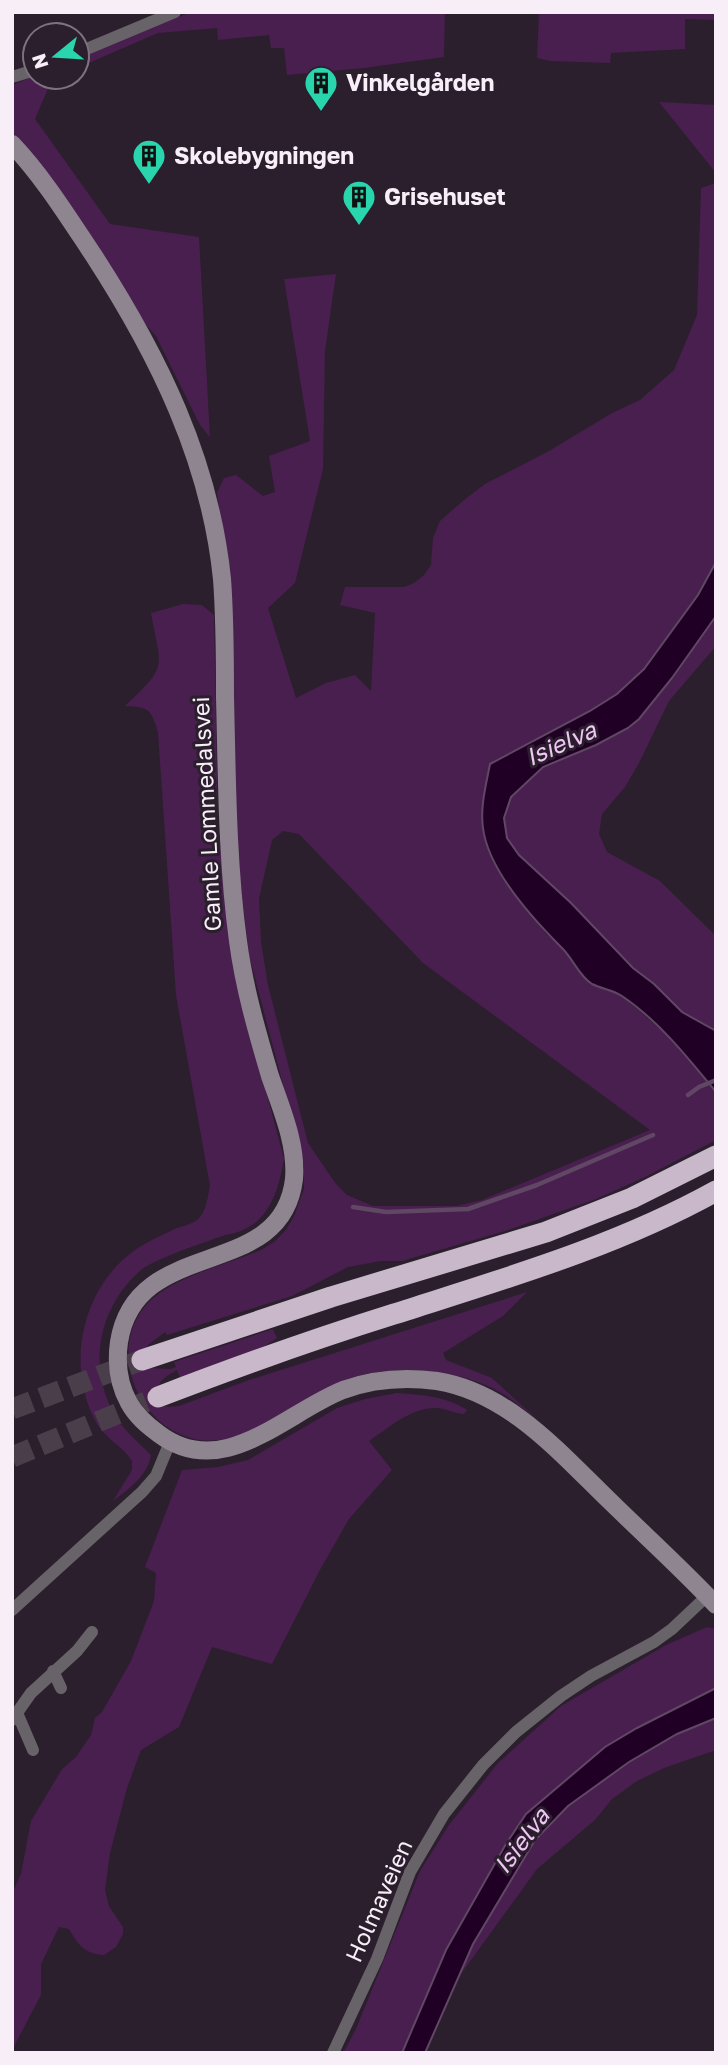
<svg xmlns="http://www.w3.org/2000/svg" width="728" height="2065" viewBox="0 0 728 2065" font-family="'Golos Text',sans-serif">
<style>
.green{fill:#491f4f;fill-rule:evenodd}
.water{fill:#200125;stroke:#604864;stroke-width:2}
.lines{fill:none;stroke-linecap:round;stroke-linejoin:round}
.stream{stroke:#604864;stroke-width:4.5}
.highway-tunnel{stroke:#4a3e4b;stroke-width:21;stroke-dasharray:21 10;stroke-linecap:butt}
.street{stroke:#686269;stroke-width:12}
.secondary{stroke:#8f8590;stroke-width:18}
.highway{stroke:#c8b8ca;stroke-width:21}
.labels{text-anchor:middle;stroke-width:6;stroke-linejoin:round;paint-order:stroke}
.poi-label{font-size:23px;font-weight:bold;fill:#f7eef8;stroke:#2b1f2d;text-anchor:start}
.street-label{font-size:23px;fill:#f7eef8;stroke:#2b1f2d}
.water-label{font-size:24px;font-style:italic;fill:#f0c6f6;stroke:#2b1f2d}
</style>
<rect width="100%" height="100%" fill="#2b1f2d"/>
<g class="green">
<path d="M 191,12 L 445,12 L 444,57 L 364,68 L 287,75 L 284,48 L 271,48 L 269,35 L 218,40 L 217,28 L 158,33 L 77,68 L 77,58 Z"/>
<path d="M 539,12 L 716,12 L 716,20 L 685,19 L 685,49 L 611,53 L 610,63 L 550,61 L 537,58 Z"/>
<path d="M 35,76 L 55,77 L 52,79 L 35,119 L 110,224 L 199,237 L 210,437 L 200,425 L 156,336 L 139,317 L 55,185 L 12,135 L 12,85 Z"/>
<path d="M 659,102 L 716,105 L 716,173 Z"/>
<path d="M 716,183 L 716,562 L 698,595 L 644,669 L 617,694 L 590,711 L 493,761 L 494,858 L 507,884 L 546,934 L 564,949 L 578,971 L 592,984 L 621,995 L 669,1037 L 709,1084 L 716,1092 L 716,1140 L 645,1177 L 596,1199 L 505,1231 L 402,1261 L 381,1261 L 348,1267 L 292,1296 L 167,1335 L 165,1332 L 149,1344 L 143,1352 L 149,1368 L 170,1369 L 176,1367 L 174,1362 L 273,1329 L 277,1338 L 263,1347 L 180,1378 L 177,1370 C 159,1380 154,1385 160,1405 L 169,1407 L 179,1406 L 249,1380 L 527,1292 L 503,1316 L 443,1353 L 446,1360 L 492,1378 L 539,1421 C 526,1411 514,1400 500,1392 C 458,1368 385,1362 340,1382 C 321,1391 303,1403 284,1413 C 259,1427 230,1444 200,1440 C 139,1431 105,1351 147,1304 C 170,1278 228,1264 261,1250 L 274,1242 L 286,1230 L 294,1216 L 304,1189 L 304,1165 L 249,955 L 236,843 L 229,566 L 217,493 L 224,478 L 236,475 L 263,496 L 275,492 L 269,456 L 310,441 L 284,279 L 336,274 L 325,351 L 323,469 L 295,583 L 268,608 L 296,698 L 326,683 L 355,675 L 371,691 L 375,613 L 340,605 L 345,587 L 404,587 L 414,583 L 424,575 L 431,565 L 433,538 L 440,521 L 464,500 L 485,484 L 549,451 L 612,413 L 640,400 L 674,370 L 697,315 L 701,188 ZM 283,831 L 299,834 L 423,963 L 650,1130 L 482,1200 L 456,1206 L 373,1206 L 347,1195 L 336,1184 L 308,1143 L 268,985 L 261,942 L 259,899 L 263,881 L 272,840 Z"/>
<path d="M 183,604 L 202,605 L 214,615 L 218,830 L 243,1004 L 284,1159 C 278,1195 266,1230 225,1235 C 206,1242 154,1259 141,1270 C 97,1308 86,1371 118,1420 C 127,1433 140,1444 151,1455 C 148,1475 129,1489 113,1501 L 132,1470 L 132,1461 C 123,1446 104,1438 96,1422 C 65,1366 82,1287 135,1250 C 148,1241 162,1235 177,1228 C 183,1226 192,1224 197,1220 C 206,1213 208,1196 210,1186 L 176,995 L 158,732 C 151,709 149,707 125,706 C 169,664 161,670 151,613 Z"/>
<path d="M 716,616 L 716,646 L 669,701 L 639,763 L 625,787 L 602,814 L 599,834 L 607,852 L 660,881 L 716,936 L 716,1031 L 682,1012 L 654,984 L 633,968 L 571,903 L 519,855 L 507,838 L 504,818 L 511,797 L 543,767 L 611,737 L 656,696 L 672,678 Z"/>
<path d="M 397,1393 C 422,1395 446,1396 467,1410 L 464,1414 C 454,1414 446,1408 436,1408 C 410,1408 390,1427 369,1441 L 392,1470 L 349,1519 L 321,1568 L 272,1664 L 212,1647 L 179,1727 L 141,1750 L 127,1788 L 110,1853 L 105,1890 L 109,1906 L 123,1927 L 123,1934 L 116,1947 L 104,1955 C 85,1954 78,1945 69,1929 L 59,1927 L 41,1964 L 41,1995 L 12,2050 L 12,1894 L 21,1874 L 31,1821 L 62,1769 L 76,1757 L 91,1735 L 95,1718 L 102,1712 L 131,1661 L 154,1601 L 156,1573 L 145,1567 L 182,1470 L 218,1467 L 248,1460 L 337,1408 L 365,1399 Z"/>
<path d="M 707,1627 L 716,1629 L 716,1688 L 637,1728 L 605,1747 L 526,1814 L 506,1844 L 446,1950 L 402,2053 L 343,2053 L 356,2029 L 420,1871 L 449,1825 L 498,1763 L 561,1706 L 666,1645 Z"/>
<path d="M 716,1718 L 716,1750 L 664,1768 L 637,1781 L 612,1799 L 595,1820 L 537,1869 L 458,1978 L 473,1944 L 535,1840 L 568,1806 L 629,1762 L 656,1746 L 677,1734 Z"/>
</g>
<g class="water">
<path d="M 716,562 L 716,616 L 672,678 L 639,719 L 628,728 L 596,745 L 543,767 L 511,797 L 504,818 L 507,838 L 519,855 L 571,903 L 633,968 L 654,984 L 682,1012 L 716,1031 L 716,1092 C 688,1058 659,1021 622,996 C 613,990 602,989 592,984 C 578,975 573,958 561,947 C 533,919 488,869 483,828 C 480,807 486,785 490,764 L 590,711 L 617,694 L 644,669 L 698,595 Z"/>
<path d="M 716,1688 L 716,1718 L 677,1734 L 629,1762 L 568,1806 L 535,1840 L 473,1944 L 425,2053 L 402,2053 L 446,1950 L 506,1844 L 526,1814 L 605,1747 L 637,1728 Z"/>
</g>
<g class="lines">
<g class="stream">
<path d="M 688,1095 L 699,1087 L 716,1080"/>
<path d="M 353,1207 L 386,1212 L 468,1209 L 537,1185 L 653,1135"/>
</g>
<g class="highway-tunnel">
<path d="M 12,1409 L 142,1360"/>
<path d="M 12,1457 L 158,1397"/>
</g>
<g class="street">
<path d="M 77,53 L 175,12"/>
<path d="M 12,77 L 35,70"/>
<path d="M 12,1610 L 142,1492 L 156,1476 L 170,1442"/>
<path d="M 53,1671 L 61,1688"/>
<path d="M 18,1715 L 33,1750"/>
<path d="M 12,1720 L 31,1693 L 77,1651 L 92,1632"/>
<path d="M 333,2053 L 377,1959 L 410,1872 L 444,1814 L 483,1765 L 516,1732 L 561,1696 L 591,1676 L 654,1642 L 672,1629 L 707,1596"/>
</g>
<path class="secondary" d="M 12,144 C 44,178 68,217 94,256 C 158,355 210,460 222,579 C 225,618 225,658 225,697 C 227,778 227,860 238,941 C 244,987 257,1032 270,1076 C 281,1108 297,1144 294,1179 C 282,1283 136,1234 119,1342 C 116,1363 119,1385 129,1403 C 136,1416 147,1425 159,1434 C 223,1482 285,1413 343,1390 C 373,1379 406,1377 437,1381 C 512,1393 565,1459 617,1508 C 650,1540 684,1571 716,1605"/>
<g class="highway">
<path d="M 142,1360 L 331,1297 L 546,1232 L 632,1198 L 716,1156"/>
<path d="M 158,1397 C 236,1367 314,1339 394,1314 C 503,1279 615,1247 716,1191"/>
</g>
</g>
<defs>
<symbol id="building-pin" viewBox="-11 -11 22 30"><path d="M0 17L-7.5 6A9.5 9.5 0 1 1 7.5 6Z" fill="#29d5ad" stroke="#2b1f2d"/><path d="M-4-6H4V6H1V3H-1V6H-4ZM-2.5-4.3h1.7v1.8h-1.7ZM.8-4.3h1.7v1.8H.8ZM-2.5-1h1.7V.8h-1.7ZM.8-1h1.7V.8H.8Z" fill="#111"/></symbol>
</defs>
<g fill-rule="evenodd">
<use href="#building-pin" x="302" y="64" width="38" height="52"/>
<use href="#building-pin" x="130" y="137" width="38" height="52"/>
<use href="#building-pin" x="340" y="178" width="38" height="52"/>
</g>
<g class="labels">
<g class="poi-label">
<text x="346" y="91">Vinkelgården</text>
<text x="174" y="164">Skolebygningen</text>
<text x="384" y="205">Grisehuset</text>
</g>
<g class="street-label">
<text transform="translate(207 814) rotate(-93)" y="8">Gamle Lommedalsvei</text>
<text transform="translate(379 1901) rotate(-66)" y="8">Holmaveien</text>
</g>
<g class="water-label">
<text transform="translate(561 744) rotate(-24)" y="8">Isielva</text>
<text transform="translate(522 1841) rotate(-53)" y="8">Isielva</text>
</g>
</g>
<rect width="728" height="2065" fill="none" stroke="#f7eef8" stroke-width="28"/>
<g transform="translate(56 56) rotate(252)"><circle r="33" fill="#2b1f2d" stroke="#7d727e" stroke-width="2"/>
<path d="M0-5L12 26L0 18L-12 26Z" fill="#29d5ad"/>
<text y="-10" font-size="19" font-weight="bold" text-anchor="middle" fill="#f7eef8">N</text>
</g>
</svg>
